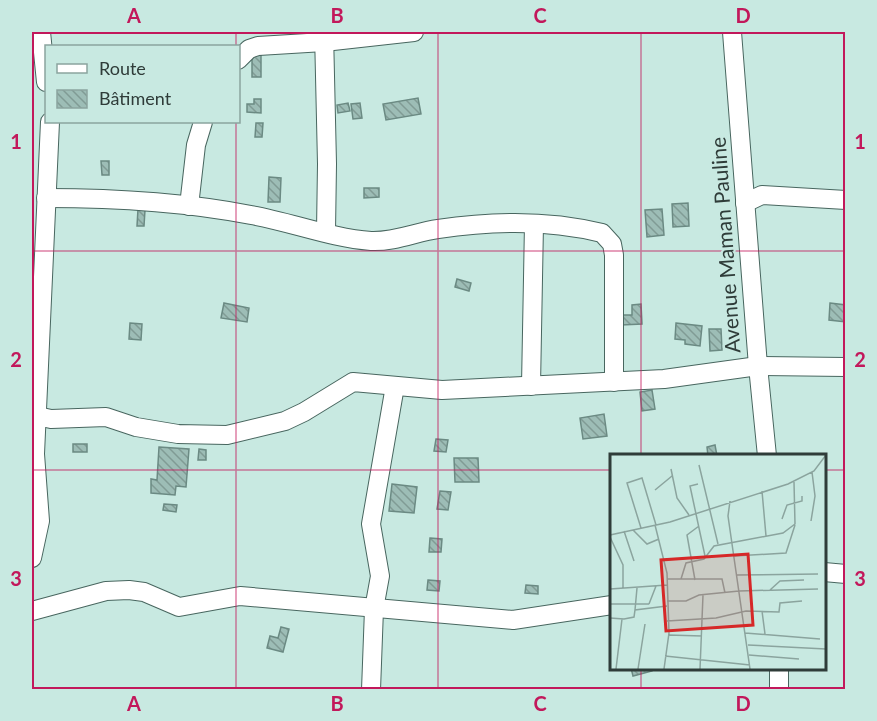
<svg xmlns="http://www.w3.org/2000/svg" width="877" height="721" viewBox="0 0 877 721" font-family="Lato,sans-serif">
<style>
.building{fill:url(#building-back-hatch);stroke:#6b8a83;stroke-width:1.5}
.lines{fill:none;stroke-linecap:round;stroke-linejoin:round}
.minor-casing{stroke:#48665f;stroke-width:20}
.minor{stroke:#fff;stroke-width:18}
.grid{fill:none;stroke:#c2185b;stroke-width:1.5;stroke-opacity:0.55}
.labels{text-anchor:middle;stroke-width:4.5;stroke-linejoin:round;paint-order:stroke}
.street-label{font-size:21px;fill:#2f3c39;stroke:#c8e9e1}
.inset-road{fill:none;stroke:#8ba49e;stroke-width:1.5}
.view{fill:#d62828;fill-opacity:0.15;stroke:#d62828;stroke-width:3}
.inset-edge{fill:none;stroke:#2f3c39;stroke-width:3}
.neatline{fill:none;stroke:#c2185b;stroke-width:2}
.grid-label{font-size:20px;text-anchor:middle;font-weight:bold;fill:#c2185b}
</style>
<defs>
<pattern id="building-back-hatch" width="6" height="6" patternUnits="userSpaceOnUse" patternTransform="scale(1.5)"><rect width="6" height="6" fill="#9dbdb6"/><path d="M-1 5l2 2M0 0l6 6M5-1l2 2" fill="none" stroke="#809b95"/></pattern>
</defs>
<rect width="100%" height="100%" fill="#c8e9e1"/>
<g class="building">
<rect x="252" y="51" width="9" height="26"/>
<path d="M 418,98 L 421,114 L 386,120 L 383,104 Z"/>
<path d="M 254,99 L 261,99 L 261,113 L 247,112 L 247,104 L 254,104 Z"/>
<path d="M 348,103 L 350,111 L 338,113 L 337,105 Z"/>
<path d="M 360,103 L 362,118 L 353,119 L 351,104 Z"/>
<path d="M 256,123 L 263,123 L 262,137 L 255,137 Z"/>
<path d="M 101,161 L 109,161 L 109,175 L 102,175 Z"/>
<path d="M 269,177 L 281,178 L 280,202 L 268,202 Z"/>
<path d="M 364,188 L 379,188 L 379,197 L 364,198 Z"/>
<path d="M 688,203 L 689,226 L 673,227 L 672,204 Z"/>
<path d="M 138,209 L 145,210 L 144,226 L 137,226 Z"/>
<path d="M 662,209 L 664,235 L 647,237 L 645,210 Z"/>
<path d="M 457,279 L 471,283 L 469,291 L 455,287 Z"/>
<path d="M 224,303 L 249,308 L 247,322 L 221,318 Z"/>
<path d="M 830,303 L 846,305 L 846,322 L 829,320 Z"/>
<path d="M 641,304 L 642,324 L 621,325 L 621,315 L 632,315 L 632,305 Z"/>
<path d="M 130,323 L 142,324 L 141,340 L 129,339 Z"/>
<path d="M 676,323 L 702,326 L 700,346 L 685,344 L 685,340 L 675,339 Z"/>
<path d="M 709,329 L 721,329 L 722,350 L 710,351 Z"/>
<path d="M 652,390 L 655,409 L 642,411 L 640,392 Z"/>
<path d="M 604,414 L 607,436 L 583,439 L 580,418 Z"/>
<path d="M 436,439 L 448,440 L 446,452 L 434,451 Z"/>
<rect x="73" y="444" width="14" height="8"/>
<path d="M 715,445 L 717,456 L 708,456 L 707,447 Z"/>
<path d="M 159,447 L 189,449 L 186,487 L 176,486 L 175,495 L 151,493 L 151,479 L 157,480 Z"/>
<path d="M 199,449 L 206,450 L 206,460 L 198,460 Z"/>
<path d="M 454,458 L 478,458 L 479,482 L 455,482 Z"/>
<path d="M 392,484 L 417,487 L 414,513 L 389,511 Z"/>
<path d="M 440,491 L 451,492 L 448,510 L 437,509 Z"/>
<path d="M 164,504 L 177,505 L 176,512 L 163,510 Z"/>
<path d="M 430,538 L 442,539 L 441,552 L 429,552 Z"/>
<path d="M 428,580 L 440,581 L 439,591 L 427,590 Z"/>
<path d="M 526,585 L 538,586 L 538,594 L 525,593 Z"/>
<path d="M 281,627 L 289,629 L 283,652 L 267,648 L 270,636 L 278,638 Z"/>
<path d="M 631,668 L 652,668 L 652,671 L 633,676 Z"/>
</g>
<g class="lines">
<defs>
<g id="minor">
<path d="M 41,32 L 46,82"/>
<path d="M 324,32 L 327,164 L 326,231"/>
<path d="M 732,32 L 758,366 L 767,456"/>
<path d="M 238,60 L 249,49 L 258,46 L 324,42 L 414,32"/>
<path d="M 46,198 C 115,198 184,202 251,215 C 291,222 331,238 371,241 C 395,242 416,232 438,229 C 491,221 550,220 602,233 L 612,244 L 614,255 L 614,382"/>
<path d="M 745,203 L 762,195 L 846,200"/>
<path d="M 189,206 L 196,145 L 203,122"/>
<path d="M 531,386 L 534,224"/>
<path d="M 37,416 L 51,419 L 106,417 L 136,427 L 178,434 L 227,435 L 285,421 L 304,412 L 353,382 L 442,390 L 664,379 L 758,366 L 846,367"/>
<path d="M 32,558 L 40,521 L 35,454 L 50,122"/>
<path d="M 824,572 L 846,574"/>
<path d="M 32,611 L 106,591 L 129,590 L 144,592 L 179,607 L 240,596 L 513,620 L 612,605"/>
<path d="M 371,690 L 374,609 L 380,576 L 371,524 L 395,386"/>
<path d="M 779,690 L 779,668"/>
</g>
</defs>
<use href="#minor" class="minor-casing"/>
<use href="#minor" class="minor"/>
</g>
<path class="grid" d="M 236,32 L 236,46M 438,32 L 438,690M 641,32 L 641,456M 236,122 L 236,690M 32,251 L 846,251M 32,470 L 612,470M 824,470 L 846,470M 641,668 L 641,690"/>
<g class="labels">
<g class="street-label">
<text transform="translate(726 245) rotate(-94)" y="7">Avenue Maman Pauline</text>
</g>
</g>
<g transform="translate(610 454)">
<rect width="216" height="216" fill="#c8e9e1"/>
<path class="inset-road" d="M 89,11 L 108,90M 61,15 L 67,44 L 79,61M 88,30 L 80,32 L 95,102M 45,36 L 62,22M 152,37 L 156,82M 120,47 L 118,62 L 140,215M 172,65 L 177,51 L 192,47 L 192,42M 201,67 L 205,42 L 202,18M 45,71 L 57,119 L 59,179 L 54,215M 31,74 L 17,29 L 32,24 L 46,71M 23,76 L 37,90 L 49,85M 14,77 L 24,107M 0,81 L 60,68 L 178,30 L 204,17 L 216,1M 0,83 L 13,111 L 13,134M 124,102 L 176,99 L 185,71M 126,121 L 208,120M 57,125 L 112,125 L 115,139M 71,125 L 76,109 L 94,105 L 104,92 L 173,79 L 185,70 L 184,28M 85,126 L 77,81 L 89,72M 0,135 L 57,131M 160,136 L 170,127 L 194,126M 57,147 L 76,147 L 89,141 L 129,137 L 208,135M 0,150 L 39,150M 39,150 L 46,132M 25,156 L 27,134M 152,157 L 155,180M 0,164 L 14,165 L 24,163 L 25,156 L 57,152M 57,167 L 106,164 L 136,157 L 169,158 L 170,149 L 192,147M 135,179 L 210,185M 58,181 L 92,182M 138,191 L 216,195M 139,201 L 189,205M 55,202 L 140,211M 6,215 L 12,165M 28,215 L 35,170M 90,215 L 93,141"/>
<path class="view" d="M 138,100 L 143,171 L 56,177 L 51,106 Z"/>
<rect width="216" height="216" class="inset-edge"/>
</g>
<rect width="877" height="721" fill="none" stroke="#c8e9e1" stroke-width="66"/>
<rect x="45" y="45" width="195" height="78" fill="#c8e9e1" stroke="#8ba49e" stroke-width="1.5"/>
<rect x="57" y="64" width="30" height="9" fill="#ffffff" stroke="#8ba49e" stroke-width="1.5"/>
<text x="99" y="75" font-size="18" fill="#2f3c39">Route</text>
<rect x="57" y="90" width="30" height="18" fill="url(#building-back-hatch)" stroke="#8ba49e" stroke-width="1.5"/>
<text x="99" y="105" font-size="18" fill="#2f3c39">Bâtiment</text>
<rect x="33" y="33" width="811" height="655" class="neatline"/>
<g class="grid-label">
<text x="134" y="23">A</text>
<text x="337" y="23">B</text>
<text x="540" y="23">C</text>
<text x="743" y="23">D</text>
<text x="16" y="149">1</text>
<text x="860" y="149">1</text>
<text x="16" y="367">2</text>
<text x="860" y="367">2</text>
<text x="16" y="586">3</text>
<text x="860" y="586">3</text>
<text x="134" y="711">A</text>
<text x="337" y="711">B</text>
<text x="540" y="711">C</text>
<text x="743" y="711">D</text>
</g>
</svg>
